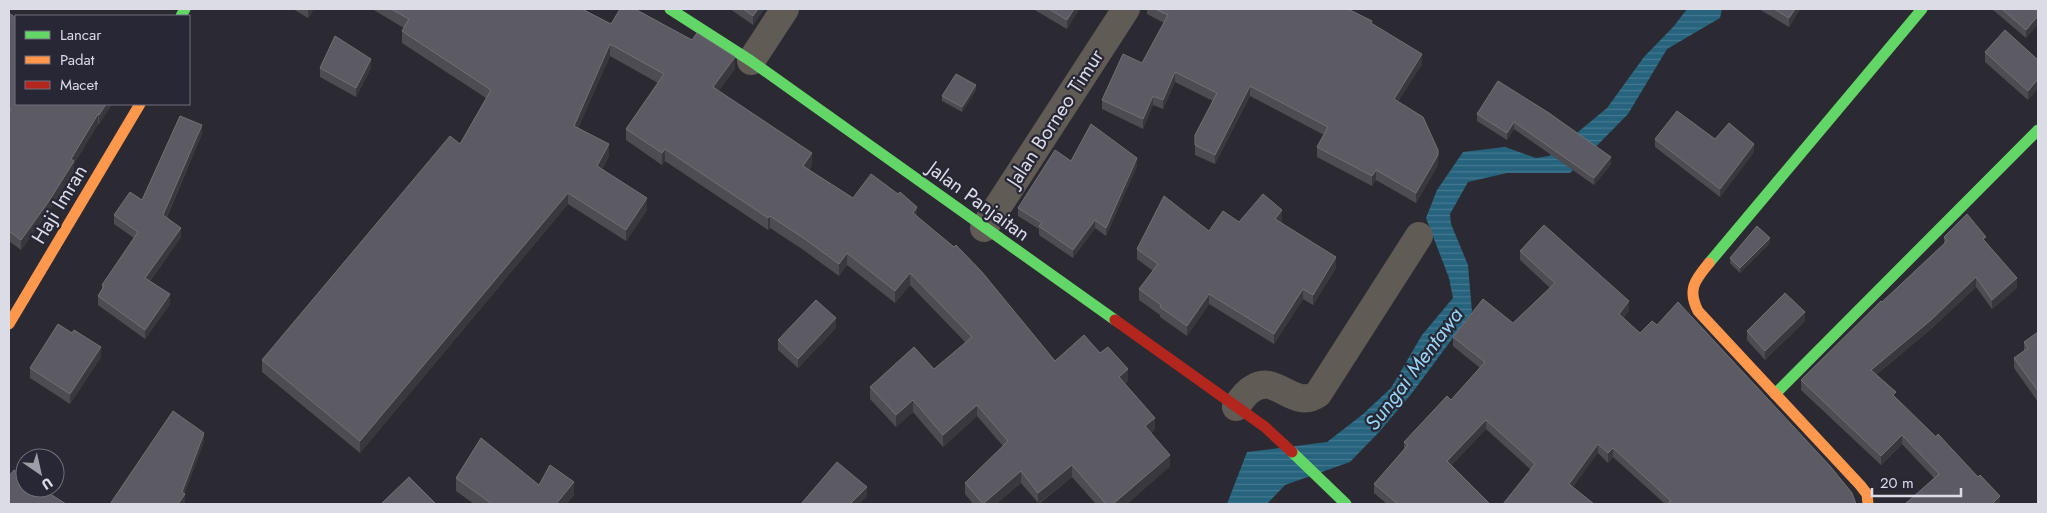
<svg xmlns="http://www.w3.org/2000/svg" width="2047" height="513" viewBox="0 0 2047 513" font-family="Jost,sans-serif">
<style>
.water{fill:url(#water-rules)}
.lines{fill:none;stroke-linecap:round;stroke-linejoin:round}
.street{stroke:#615b55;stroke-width:28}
.fast{stroke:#63d668;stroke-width:11}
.slow{stroke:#ff974d;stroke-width:11}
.jam{stroke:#b3261e;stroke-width:11}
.wall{fill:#4d4c53}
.shaded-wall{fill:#39383f}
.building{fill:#5c5b63;stroke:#707077}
.labels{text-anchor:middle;stroke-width:4.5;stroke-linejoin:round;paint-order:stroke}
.street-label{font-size:20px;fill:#dcdce6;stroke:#282736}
.water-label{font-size:21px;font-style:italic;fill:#96d6f4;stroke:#282736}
</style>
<defs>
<pattern id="water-rules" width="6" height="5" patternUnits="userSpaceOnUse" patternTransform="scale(1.25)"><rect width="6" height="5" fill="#26637d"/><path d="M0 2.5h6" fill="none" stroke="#45798f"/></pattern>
</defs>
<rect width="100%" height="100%" fill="#2b2a32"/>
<path class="water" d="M 1687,9 L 1722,9 L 1720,18 L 1667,49 L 1628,114 L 1570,173 L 1507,173 L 1468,182 L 1450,214 L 1451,224 L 1468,265 L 1472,312 L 1412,393 L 1380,431 L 1350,462 L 1285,485 L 1267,504 L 1227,504 L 1247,452 L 1327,442 L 1362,415 L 1391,388 L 1422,335 L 1453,298 L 1449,278 L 1426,218 L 1437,190 L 1463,152 L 1505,147 L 1536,158 L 1549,156 L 1607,108 L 1644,57 L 1674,26 Z"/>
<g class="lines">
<g class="street">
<path d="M 751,61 L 785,9"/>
<path d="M 984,228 L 1126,9"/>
<path d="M 1236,407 C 1240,401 1245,393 1252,389 C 1276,372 1293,411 1318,394 L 1419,236"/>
</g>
<g class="fast">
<path d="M 670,9 L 751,61 L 1115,320"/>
<path d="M 181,16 L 185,9"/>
<path d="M 1709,263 L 1922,9"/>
<path d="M 1775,394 L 2038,130"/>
<path d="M 1292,452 L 1346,504"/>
</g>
<g class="slow">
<path d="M 1709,263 C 1695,280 1687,289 1698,311 L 1860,485 L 1867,494 L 1868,504"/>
<path d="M 9,324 L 140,104"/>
</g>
<path class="jam" d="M 1115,320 L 1265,427 L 1292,452"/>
</g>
<g class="wall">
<path d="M 293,9 L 314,9 L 308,18 Z"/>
<path d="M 372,9 L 582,9 L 611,24 L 735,69 L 718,91 L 812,165 L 809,170 L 853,198 L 917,217 L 1055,361 L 1100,353 L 1128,381 L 1125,384 L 1155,429 L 1151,433 L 1170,466 L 1127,504 L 1096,504 L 1072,477 L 1039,504 L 1021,483 L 996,504 L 973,504 L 965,494 L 965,483 L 1003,446 L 977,416 L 943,447 L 913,412 L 896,427 L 870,399 L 870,387 L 934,369 L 966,343 L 910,285 L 895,303 L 847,265 L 839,276 L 802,249 L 770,228 L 768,230 L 665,161 L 662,165 L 626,140 L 626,129 L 658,83 L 610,56 L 578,128 L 609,156 L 602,169 L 647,210 L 626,241 L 568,204 L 360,453 L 262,372 L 262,360 L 460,144 L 486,98 L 402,43 L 402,31 L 404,28 Z"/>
<path d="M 730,9 L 764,9 L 753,25 Z"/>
<path d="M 1033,9 L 1079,9 L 1067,29 Z"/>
<path d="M 1147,9 L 1348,9 L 1372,24 L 1422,64 L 1398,101 L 1438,165 L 1416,203 L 1376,180 L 1372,186 L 1317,157 L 1317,147 L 1324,135 L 1250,96 L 1215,164 L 1195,155 L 1195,135 L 1213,101 L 1175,82 L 1163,109 L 1153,105 L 1143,129 L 1102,109 L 1102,100 L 1142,63 L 1164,23 L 1147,14 Z"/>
<path d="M 1759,9 L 1800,9 L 1789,27 Z"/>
<path d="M 1992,9 L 2038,9 L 2038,24 L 2026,38 Z"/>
<path d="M 9,13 L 16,104 L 112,104 L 99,124 L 98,124 L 74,164 L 74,171 L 49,211 L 21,250 L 9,241 Z"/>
<path d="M 1985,52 L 2038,60 L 2038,88 L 2028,100 L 1985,62 Z"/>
<path d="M 320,68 L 371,68 L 356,97 L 320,77 Z"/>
<path d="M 1498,81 L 1611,164 L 1594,185 L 1514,129 L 1507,140 L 1477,121 L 1477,114 Z"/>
<path d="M 976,90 L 962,112 L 942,101 L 942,96 Z"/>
<path d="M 202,134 L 167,217 L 181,237 L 150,281 L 170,304 L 145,339 L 98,305 L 98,296 L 102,289 L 102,285 L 134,238 L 114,224 L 114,215 L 142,200 Z"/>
<path d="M 1655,139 L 1715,139 L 1754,152 L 1720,197 L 1655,147 Z"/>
<path d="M 1071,161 L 1137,166 L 1106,236 L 1095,228 L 1073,258 L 1039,235 L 1039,229 L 1018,216 L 1018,208 Z"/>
<path d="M 1282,221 L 1281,222 L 1336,268 L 1313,305 L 1303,299 L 1274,344 L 1209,304 L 1187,336 L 1160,317 L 1160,315 L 1139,300 L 1139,289 L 1153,271 L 1137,259 L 1137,249 L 1209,231 L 1239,222 Z"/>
<path d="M 1944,237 L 1986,243 L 2017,288 L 1992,309 L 1976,287 L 1931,329 L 1876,375 L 1896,398 L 2000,504 L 1934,478 L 1902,444 L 1881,465 L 1801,390 L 1801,380 L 1882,302 L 1944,244 Z"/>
<path d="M 1770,243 L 1740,273 L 1730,263 L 1730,258 Z"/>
<path d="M 1520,251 L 1629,311 L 1623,318 L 1640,333 L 1856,504 L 1665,504 L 1613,457 L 1608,463 L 1598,453 L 1530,469 L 1486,429 L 1451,466 L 1490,504 L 1387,504 L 1374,493 L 1374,484 L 1404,449 L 1404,442 L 1451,400 L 1480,368 L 1453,346 L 1453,337 L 1513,323 L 1550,288 L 1520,260 Z"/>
<path d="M 1805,321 L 1765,360 L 1747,340 L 1747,331 Z"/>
<path d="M 836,328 L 798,368 L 778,350 L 778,340 Z"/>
<path d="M 2038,332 L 2038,402 L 2014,368 L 2014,358 L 2024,351 L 2024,342 Z"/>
<path d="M 101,357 L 70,404 L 30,378 L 30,368 Z"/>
<path d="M 456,478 L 539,485 L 574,495 L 566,504 L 474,504 L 456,491 Z"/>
</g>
<g class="shaded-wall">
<path d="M 308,9 L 314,9 L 308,18 Z"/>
<path d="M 758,9 L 764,9 L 753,25 L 753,16 Z"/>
<path d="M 1074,9 L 1079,9 L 1067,29 L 1067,20 Z"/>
<path d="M 1795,9 L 1800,9 L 1789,27 L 1789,18 Z"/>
<path d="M 2038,16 L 2038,24 L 2026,38 L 2026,30 Z"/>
<path d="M 610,44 L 610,56 L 574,138 L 574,126 Z"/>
<path d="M 1422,54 L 1422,64 L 1394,108 L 1394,99 Z"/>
<path d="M 735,57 L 735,69 L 713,99 L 713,87 Z"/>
<path d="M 371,59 L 371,68 L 356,97 L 356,88 Z"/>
<path d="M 1175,72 L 1175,82 L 1163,109 L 1163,100 Z"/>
<path d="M 2038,79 L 2038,88 L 2028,100 L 2028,91 Z"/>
<path d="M 976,85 L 976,90 L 962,112 L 962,107 Z"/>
<path d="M 1250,86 L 1250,96 L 1215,164 L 1215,155 Z"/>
<path d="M 1153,96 L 1153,105 L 1143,129 L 1143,119 Z"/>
<path d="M 106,104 L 112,104 L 99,124 L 99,115 Z"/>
<path d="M 98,114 L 98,124 L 74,164 L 74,171 L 49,211 L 21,250 L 21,240 L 71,159 Z"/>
<path d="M 1514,122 L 1514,129 L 1507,140 L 1507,133 Z"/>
<path d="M 202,125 L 202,134 L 163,225 L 163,215 Z"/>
<path d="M 609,144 L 609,156 L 597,178 L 597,166 Z"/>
<path d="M 1754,144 L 1754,152 L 1720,197 L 1720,189 Z"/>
<path d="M 665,149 L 665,161 L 662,165 L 662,153 Z"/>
<path d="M 812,153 L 812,165 L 803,178 L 803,166 Z"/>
<path d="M 1438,155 L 1438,165 L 1416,203 L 1416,193 Z"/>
<path d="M 1611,157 L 1611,164 L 1594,185 L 1594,178 Z"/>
<path d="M 1137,158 L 1137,166 L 1106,236 L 1106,228 Z"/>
<path d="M 1376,170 L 1376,180 L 1372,186 L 1372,176 Z"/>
<path d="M 568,193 L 568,204 L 360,453 L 360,441 Z"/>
<path d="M 647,198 L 647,210 L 626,241 L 626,230 Z"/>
<path d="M 917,207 L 917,218 L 913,213 Z"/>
<path d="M 1282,210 L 1282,221 L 1275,229 L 1275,219 Z"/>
<path d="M 770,216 L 770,228 L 768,230 L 768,218 Z"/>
<path d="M 1095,220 L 1095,228 L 1073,258 L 1073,250 Z"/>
<path d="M 181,228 L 181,237 L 145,287 L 145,278 Z"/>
<path d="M 1770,238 L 1770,243 L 1740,273 L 1740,268 Z"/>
<path d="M 847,253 L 847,265 L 839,276 L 839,264 Z"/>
<path d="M 1336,257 L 1336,268 L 1313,305 L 1313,295 Z"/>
<path d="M 910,273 L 910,285 L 895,303 L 895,291 Z"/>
<path d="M 1976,277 L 1976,287 L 1931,329 L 1871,379 L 1871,370 Z"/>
<path d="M 2017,278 L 2017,288 L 1992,309 L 1992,300 Z"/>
<path d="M 1303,289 L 1303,299 L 1274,344 L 1274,334 Z"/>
<path d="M 170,294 L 170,304 L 145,339 L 145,330 Z"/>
<path d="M 1209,294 L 1209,304 L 1187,336 L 1187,326 Z"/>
<path d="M 1629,301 L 1629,311 L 1619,324 L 1619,314 Z"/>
<path d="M 1805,312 L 1805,321 L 1765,360 L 1765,351 Z"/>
<path d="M 836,318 L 836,328 L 798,368 L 798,359 Z"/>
<path d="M 101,347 L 101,357 L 70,404 L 70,394 Z"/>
<path d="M 1128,369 L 1128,381 L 1119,389 L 1119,377 Z"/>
<path d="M 913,400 L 913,412 L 896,427 L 896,415 Z"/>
<path d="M 977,405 L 977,416 L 943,447 L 943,435 Z"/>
<path d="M 1155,418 L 1155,429 L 1145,438 L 1145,426 Z"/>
<path d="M 1486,420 L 1486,429 L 1447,470 L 1447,461 Z"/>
<path d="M 204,433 L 204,442 L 184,496 L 185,494 L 185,504 L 178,504 L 182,492 Z"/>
<path d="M 1902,435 L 1902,444 L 1881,465 L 1881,456 Z"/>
<path d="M 1598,444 L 1598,453 L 1569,493 L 1569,484 Z"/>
<path d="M 1613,448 L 1613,457 L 1608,463 L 1608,453 Z"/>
<path d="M 1170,455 L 1170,466 L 1127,504 L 1113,504 Z"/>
<path d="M 1072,465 L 1072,477 L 1038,504 L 1038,493 Z"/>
<path d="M 1021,471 L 1021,483 L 996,504 L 983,504 Z"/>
<path d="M 574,482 L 574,495 L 566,504 L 556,504 Z"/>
<path d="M 867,487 L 867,497 L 859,504 L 850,504 Z"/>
<path d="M 2000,496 L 2000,504 L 1992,504 Z"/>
</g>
<g class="building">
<path d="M 391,9 L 582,9 L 611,24 L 620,9 L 635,9 L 692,40 L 697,33 L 735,57 L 713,87 L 812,153 L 803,166 L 853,198 L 871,174 L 898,194 L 900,192 L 917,207 L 913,213 L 954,247 L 956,245 L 982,272 L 1055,361 L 1084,335 L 1100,353 L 1108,347 L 1128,369 L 1119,377 L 1155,418 L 1145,426 L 1170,455 L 1113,504 L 1106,504 L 1072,465 L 1038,493 L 1021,471 L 983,504 L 965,483 L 1008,441 L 977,405 L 943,435 L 913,400 L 896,415 L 870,387 L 914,347 L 934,369 L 972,337 L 910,273 L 895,291 L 847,253 L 839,264 L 802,237 L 770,216 L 768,218 L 665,149 L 662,153 L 626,129 L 664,74 L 610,44 L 574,126 L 609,144 L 597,166 L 647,198 L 626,230 L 568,193 L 360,441 L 262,360 L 450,136 L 460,144 L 491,90 L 402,31 L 409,19 Z"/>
<path d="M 743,9 L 758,9 L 753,16 Z"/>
<path d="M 1049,9 L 1074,9 L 1067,20 Z"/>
<path d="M 1155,9 L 1348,9 L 1372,21 L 1371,23 L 1422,54 L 1394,99 L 1423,117 L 1438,150 L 1438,155 L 1416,193 L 1376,170 L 1372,176 L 1317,147 L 1328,127 L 1250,86 L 1215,155 L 1195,145 L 1195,135 L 1217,93 L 1175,72 L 1163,100 L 1153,96 L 1143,119 L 1102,100 L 1123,54 L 1142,63 L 1168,15 Z"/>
<path d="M 1774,9 L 1795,9 L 1789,18 Z"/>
<path d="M 2002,9 L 2038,9 L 2038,16 L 2026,30 Z"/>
<path d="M 9,13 L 16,18 L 16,104 L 106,104 L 99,115 L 98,114 L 71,159 L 74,161 L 49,201 L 21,240 L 9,231 L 9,113 L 11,109 L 9,108 Z"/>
<path d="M 2005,30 L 2038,60 L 2038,79 L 2028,91 L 1985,52 Z"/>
<path d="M 335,36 L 371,59 L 356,88 L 320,68 Z"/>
<path d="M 956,74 L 976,85 L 962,107 L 942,96 Z"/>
<path d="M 1498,81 L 1549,113 L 1611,157 L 1594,178 L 1514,122 L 1507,133 L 1477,114 Z"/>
<path d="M 1677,111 L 1715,139 L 1729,123 L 1754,144 L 1720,189 L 1655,139 Z"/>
<path d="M 180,116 L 202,125 L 163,215 L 181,228 L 145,278 L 170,294 L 145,330 L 98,296 L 104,286 L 102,285 L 138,232 L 114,215 L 130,192 L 142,200 Z"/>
<path d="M 1091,124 L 1137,158 L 1106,228 L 1095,220 L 1073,250 L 1039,226 L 1042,223 L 1018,208 L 1055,150 L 1071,161 Z"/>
<path d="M 1263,194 L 1282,210 L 1275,219 L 1336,257 L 1313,295 L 1303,289 L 1274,334 L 1209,294 L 1187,326 L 1160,307 L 1161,305 L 1139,289 L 1158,264 L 1137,249 L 1164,196 L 1209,231 L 1223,211 L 1239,222 Z"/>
<path d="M 1967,214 L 1986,237 L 1983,239 L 2017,278 L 1992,300 L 1976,277 L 1931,320 L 1871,370 L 1896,392 L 1893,395 L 1936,437 L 1938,434 L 1978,477 L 1980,475 L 2000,496 L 1992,504 L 1905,504 L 1939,474 L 1902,435 L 1881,456 L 1801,380 L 1881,301 L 1882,302 L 1947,241 L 1944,237 Z"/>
<path d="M 1544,225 L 1629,301 L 1619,314 L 1640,333 L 1652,321 L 1657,325 L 1678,302 L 1830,466 L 1852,493 L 1856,504 L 1667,504 L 1671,501 L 1613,448 L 1608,453 L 1598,444 L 1569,484 L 1594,504 L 1503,504 L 1535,464 L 1486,420 L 1447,461 L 1490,504 L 1398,504 L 1374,484 L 1408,445 L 1404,442 L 1447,396 L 1451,400 L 1485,362 L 1453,337 L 1483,299 L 1513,323 L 1555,283 L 1520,251 Z"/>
<path d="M 1757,226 L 1770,238 L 1740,268 L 1730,258 Z"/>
<path d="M 1785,293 L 1805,312 L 1765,351 L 1747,331 Z"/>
<path d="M 816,300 L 836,318 L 798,359 L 778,340 Z"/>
<path d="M 58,324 L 72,333 L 74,330 L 101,347 L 70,394 L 30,368 Z"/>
<path d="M 2038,332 L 2038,391 L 2014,358 L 2028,348 L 2024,342 Z"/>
<path d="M 173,411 L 204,433 L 182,492 L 185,494 L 178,504 L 110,504 Z"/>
<path d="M 481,438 L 539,485 L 550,465 L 574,482 L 556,504 L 492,504 L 456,478 Z"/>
<path d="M 837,462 L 867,487 L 850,504 L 801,504 Z"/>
<path d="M 14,470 L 25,477 L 25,488 L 41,488 L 66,504 L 9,504 L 9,476 Z"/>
<path d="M 409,477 L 436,504 L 381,504 Z"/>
</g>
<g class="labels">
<g class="street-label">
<text transform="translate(1055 118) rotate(-57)" y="7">Jalan Borneo Timur</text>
<text transform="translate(979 201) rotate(36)" y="7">Jalan Panjaitan</text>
<text transform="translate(59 204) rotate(-59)" y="7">Haji Imran</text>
</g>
<g class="water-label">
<text transform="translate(1414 369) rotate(-53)" y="7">Sungai Mentawa</text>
</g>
</g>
<rect width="2047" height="513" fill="none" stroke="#dcdce6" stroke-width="20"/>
<rect x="15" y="15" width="175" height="90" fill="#282736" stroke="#706f7c"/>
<rect x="25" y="31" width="25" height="8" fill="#63d668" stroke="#706f7c"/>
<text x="60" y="40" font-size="15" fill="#dcdce6">Lancar</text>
<rect x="25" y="56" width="25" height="8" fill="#ff974d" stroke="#706f7c"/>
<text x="60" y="65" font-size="15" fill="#dcdce6">Padat</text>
<rect x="25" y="81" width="25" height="8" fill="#b3261e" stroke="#706f7c"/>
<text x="60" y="90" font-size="15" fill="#dcdce6">Macet</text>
<g transform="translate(40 473) rotate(146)"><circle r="24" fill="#282736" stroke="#706f7c"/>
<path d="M0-4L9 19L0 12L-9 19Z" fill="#9e9ea7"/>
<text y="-8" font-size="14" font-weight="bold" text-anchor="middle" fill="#dcdce6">U</text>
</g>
<path d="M1872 488v8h89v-8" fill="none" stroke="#dcdce6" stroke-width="2.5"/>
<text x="1880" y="488" font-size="15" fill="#dcdce6" stroke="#282736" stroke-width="4" paint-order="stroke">20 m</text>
</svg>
